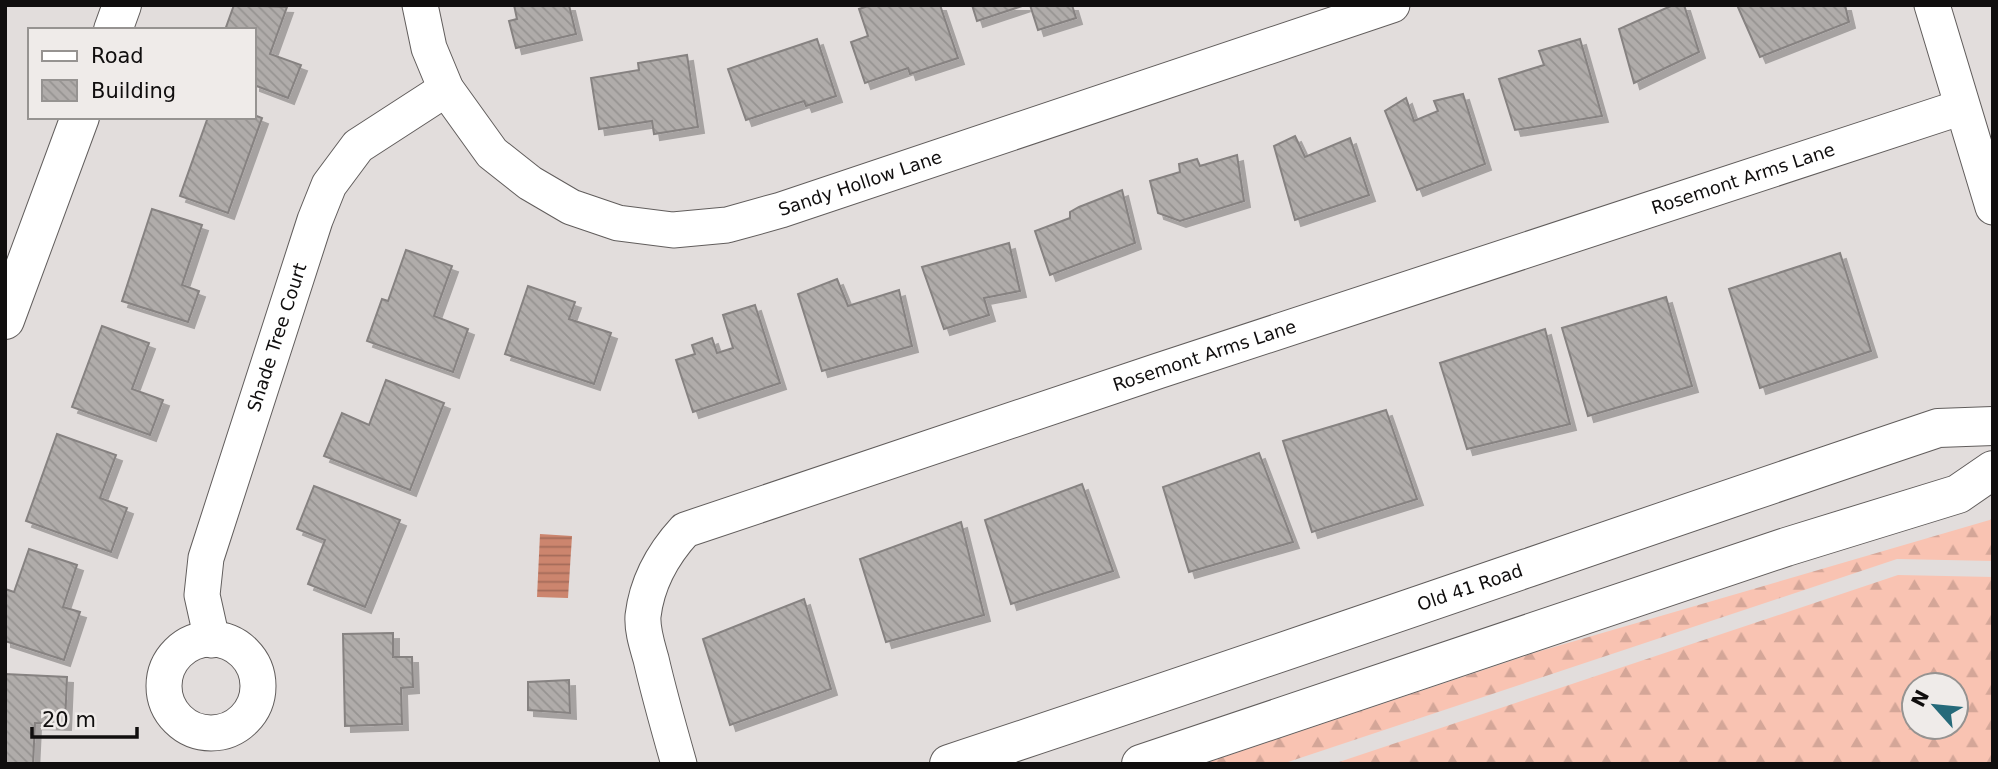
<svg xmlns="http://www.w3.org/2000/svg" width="1998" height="769" viewBox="0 0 1998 769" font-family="'DejaVu Sans',sans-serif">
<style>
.forest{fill:url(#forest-firs);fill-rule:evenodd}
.water{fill:url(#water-rules)}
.building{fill:url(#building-back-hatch);stroke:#868281;stroke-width:2;filter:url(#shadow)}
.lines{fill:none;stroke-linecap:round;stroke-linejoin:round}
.street-casing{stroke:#615d5c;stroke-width:37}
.secondary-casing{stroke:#615d5c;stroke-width:40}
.street{stroke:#fff;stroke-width:35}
.secondary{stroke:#fff;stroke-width:38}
.labels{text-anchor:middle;stroke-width:6;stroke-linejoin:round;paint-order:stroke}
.street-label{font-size:18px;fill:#100e0e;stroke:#efebe9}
</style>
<defs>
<pattern id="forest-firs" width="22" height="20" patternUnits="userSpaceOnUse" patternTransform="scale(1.75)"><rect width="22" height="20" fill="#f9c3b2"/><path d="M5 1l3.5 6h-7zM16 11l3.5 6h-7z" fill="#d4a698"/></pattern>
<pattern id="water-rules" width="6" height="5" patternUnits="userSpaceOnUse" patternTransform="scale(1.75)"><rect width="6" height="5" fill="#cc856e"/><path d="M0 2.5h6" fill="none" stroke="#a46b59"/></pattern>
<pattern id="building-back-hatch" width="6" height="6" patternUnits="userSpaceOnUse" patternTransform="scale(1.75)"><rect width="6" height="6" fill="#b0acaa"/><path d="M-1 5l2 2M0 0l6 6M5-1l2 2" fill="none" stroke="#969391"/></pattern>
<filter id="shadow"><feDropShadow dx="6" dy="6" stdDeviation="0" flood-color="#0004"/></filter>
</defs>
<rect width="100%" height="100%" fill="#e2dddc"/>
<g class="forest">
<path d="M 1993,519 L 1993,561 L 1897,559 L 1282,764 L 1203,764 L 1537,652 Z"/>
<path d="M 1898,575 L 1993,577 L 1993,764 L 1333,764 ZM 1914,685 L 1956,685 L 1956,727 L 1914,727 Z"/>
</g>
<path class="water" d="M 540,534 L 572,536 L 568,598 L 537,597 Z"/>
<g class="building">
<path d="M 234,5 L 287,7 L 270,54 L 301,65 L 288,98 L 254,85 L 254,30 L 225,30 Z"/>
<path d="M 514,5 L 569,5 L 576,34 L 516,48 L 509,21 L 517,19 Z"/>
<path d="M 871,5 L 940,5 L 958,58 L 910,74 L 908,68 L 865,83 L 851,42 L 868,36 L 859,9 Z"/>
<path d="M 972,5 L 1025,5 L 977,21 Z"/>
<path d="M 1030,5 L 1072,5 L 1076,18 L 1038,30 Z"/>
<path d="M 1673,5 L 1684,5 L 1699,52 L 1634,83 L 1619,29 Z"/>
<path d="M 1737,5 L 1845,5 L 1849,22 L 1760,57 Z"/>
<path d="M 817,39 L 836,96 L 806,106 L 804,101 L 746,120 L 728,69 Z"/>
<path d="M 1580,39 L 1602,116 L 1515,130 L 1499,79 L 1544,65 L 1539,51 Z"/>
<path d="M 687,55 L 698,127 L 654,134 L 652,121 L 599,129 L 591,78 L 639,70 L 638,63 Z"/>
<path d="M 1463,94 L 1485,164 L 1417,190 L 1385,111 L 1406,98 L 1414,121 L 1438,111 L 1434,101 Z"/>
<path d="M 254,115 L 262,118 L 228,213 L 180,196 L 208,117 L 254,117 Z"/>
<path d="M 1295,136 L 1305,157 L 1350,138 L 1369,195 L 1295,220 L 1274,146 Z"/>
<path d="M 1237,155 L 1244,201 L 1180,221 L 1158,213 L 1150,181 L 1180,172 L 1179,164 L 1197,159 L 1200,166 Z"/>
<path d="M 1122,190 L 1135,243 L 1050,275 L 1035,231 L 1070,218 L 1070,212 L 1079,207 Z"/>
<path d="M 152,209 L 202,225 L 182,285 L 199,291 L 188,322 L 122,301 Z"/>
<path d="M 1009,243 L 1020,291 L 984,298 L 989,315 L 944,329 L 922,267 Z"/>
<path d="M 406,250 L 452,266 L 434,316 L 468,329 L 453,372 L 367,341 L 382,299 L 388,301 Z"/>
<path d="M 1840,253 L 1871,351 L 1760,388 L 1729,289 Z"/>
<path d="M 837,279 L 848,306 L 899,290 L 912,346 L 822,371 L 798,294 Z"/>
<path d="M 528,286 L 575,302 L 569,319 L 611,333 L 594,384 L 505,354 Z"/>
<path d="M 1666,297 L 1692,386 L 1588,416 L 1562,328 Z"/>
<path d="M 755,305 L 780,383 L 693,412 L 676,360 L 695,354 L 692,345 L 712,338 L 717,353 L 733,348 L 723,315 Z"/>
<path d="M 102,326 L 149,343 L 132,389 L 163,400 L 150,435 L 72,407 Z"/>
<path d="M 1545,329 L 1570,424 L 1467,449 L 1440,363 Z"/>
<path d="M 386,380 L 444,403 L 410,490 L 324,456 L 342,413 L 369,425 Z"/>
<path d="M 1386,410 L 1417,499 L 1312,532 L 1283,441 Z"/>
<path d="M 57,434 L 116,455 L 100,498 L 127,508 L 111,552 L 26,521 Z"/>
<path d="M 1259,453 L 1293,542 L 1189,572 L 1163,487 Z"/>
<path d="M 1082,484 L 1113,571 L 1011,604 L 985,520 Z"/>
<path d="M 314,486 L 400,520 L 365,607 L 308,584 L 325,540 L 297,529 Z"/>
<path d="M 961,522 L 984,615 L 886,642 L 860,559 Z"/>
<path d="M 29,549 L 77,565 L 63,607 L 80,612 L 64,660 L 5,641 L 5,589 L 14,592 Z"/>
<path d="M 804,599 L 831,689 L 730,725 L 703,639 Z"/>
<path d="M 393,633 L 393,657 L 412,657 L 413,687 L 401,688 L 402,724 L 345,726 L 343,634 Z"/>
<path d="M 5,674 L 67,677 L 65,724 L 35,723 L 33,764 L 5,764 Z"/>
<path d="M 569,680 L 570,713 L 528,710 L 528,682 Z"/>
</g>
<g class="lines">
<defs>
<g id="street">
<path id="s1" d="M 420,5 L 429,48 L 446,89 L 492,153 L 530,183 L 571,207 L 618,223 L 673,230 L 727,225 L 781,210 L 1392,5"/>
<path d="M 1932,5 L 1993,207"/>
<circle cx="211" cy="686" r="47"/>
<path id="s2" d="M 212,640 L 202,595 L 206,558 L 315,220 L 329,185 L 358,146 L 446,89"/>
<path id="s3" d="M 679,764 C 669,729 659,694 651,659 C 647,645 642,630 643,616 C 647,582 662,555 685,530 L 1158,371 L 1962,107"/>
</g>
<g id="secondary">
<path d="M 113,30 L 122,5"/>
<path d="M 5,320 L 80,117"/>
<path id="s4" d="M 949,764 C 1280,655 1608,539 1938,428 L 1993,426"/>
<path d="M 1141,764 L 1786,547 L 1958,494 L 1993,470"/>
</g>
</defs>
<use href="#street" class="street-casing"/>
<use href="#secondary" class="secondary-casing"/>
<use href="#street" class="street"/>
<use href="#secondary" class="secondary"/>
</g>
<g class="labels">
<g class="street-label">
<text dy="6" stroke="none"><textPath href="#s3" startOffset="1365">Rosemont Arms Lane</textPath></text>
<text dy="6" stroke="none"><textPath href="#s1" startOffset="562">Sandy Hollow Lane</textPath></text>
<text dy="6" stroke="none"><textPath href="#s2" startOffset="315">Shade Tree Court</textPath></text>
<text dy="6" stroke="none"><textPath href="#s3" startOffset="798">Rosemont Arms Lane</textPath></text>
<text dy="6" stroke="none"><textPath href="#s4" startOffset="550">Old 41 Road</textPath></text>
</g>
</g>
<rect width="1998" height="769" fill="none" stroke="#100e0e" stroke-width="14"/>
<rect x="28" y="28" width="228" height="91" fill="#efebe9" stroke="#969391" stroke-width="2"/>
<rect x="42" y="51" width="35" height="10" fill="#ffffff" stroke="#969391" stroke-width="2"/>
<text x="91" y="63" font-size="21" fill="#100e0e">Road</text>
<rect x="42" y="80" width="35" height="21" fill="url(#building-back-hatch)" stroke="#969391" stroke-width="2"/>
<text x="91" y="98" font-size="21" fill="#100e0e">Building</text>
<g transform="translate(1935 706) rotate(297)"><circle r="33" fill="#efebe9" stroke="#969391" stroke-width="2"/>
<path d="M0-5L12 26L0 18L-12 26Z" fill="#256a7a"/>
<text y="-10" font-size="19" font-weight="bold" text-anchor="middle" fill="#100e0e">N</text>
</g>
<path d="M32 727v10h105v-10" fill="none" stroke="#100e0e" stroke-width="3.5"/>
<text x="42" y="727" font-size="21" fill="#100e0e" stroke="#efebe9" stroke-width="5" paint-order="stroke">20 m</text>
</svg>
